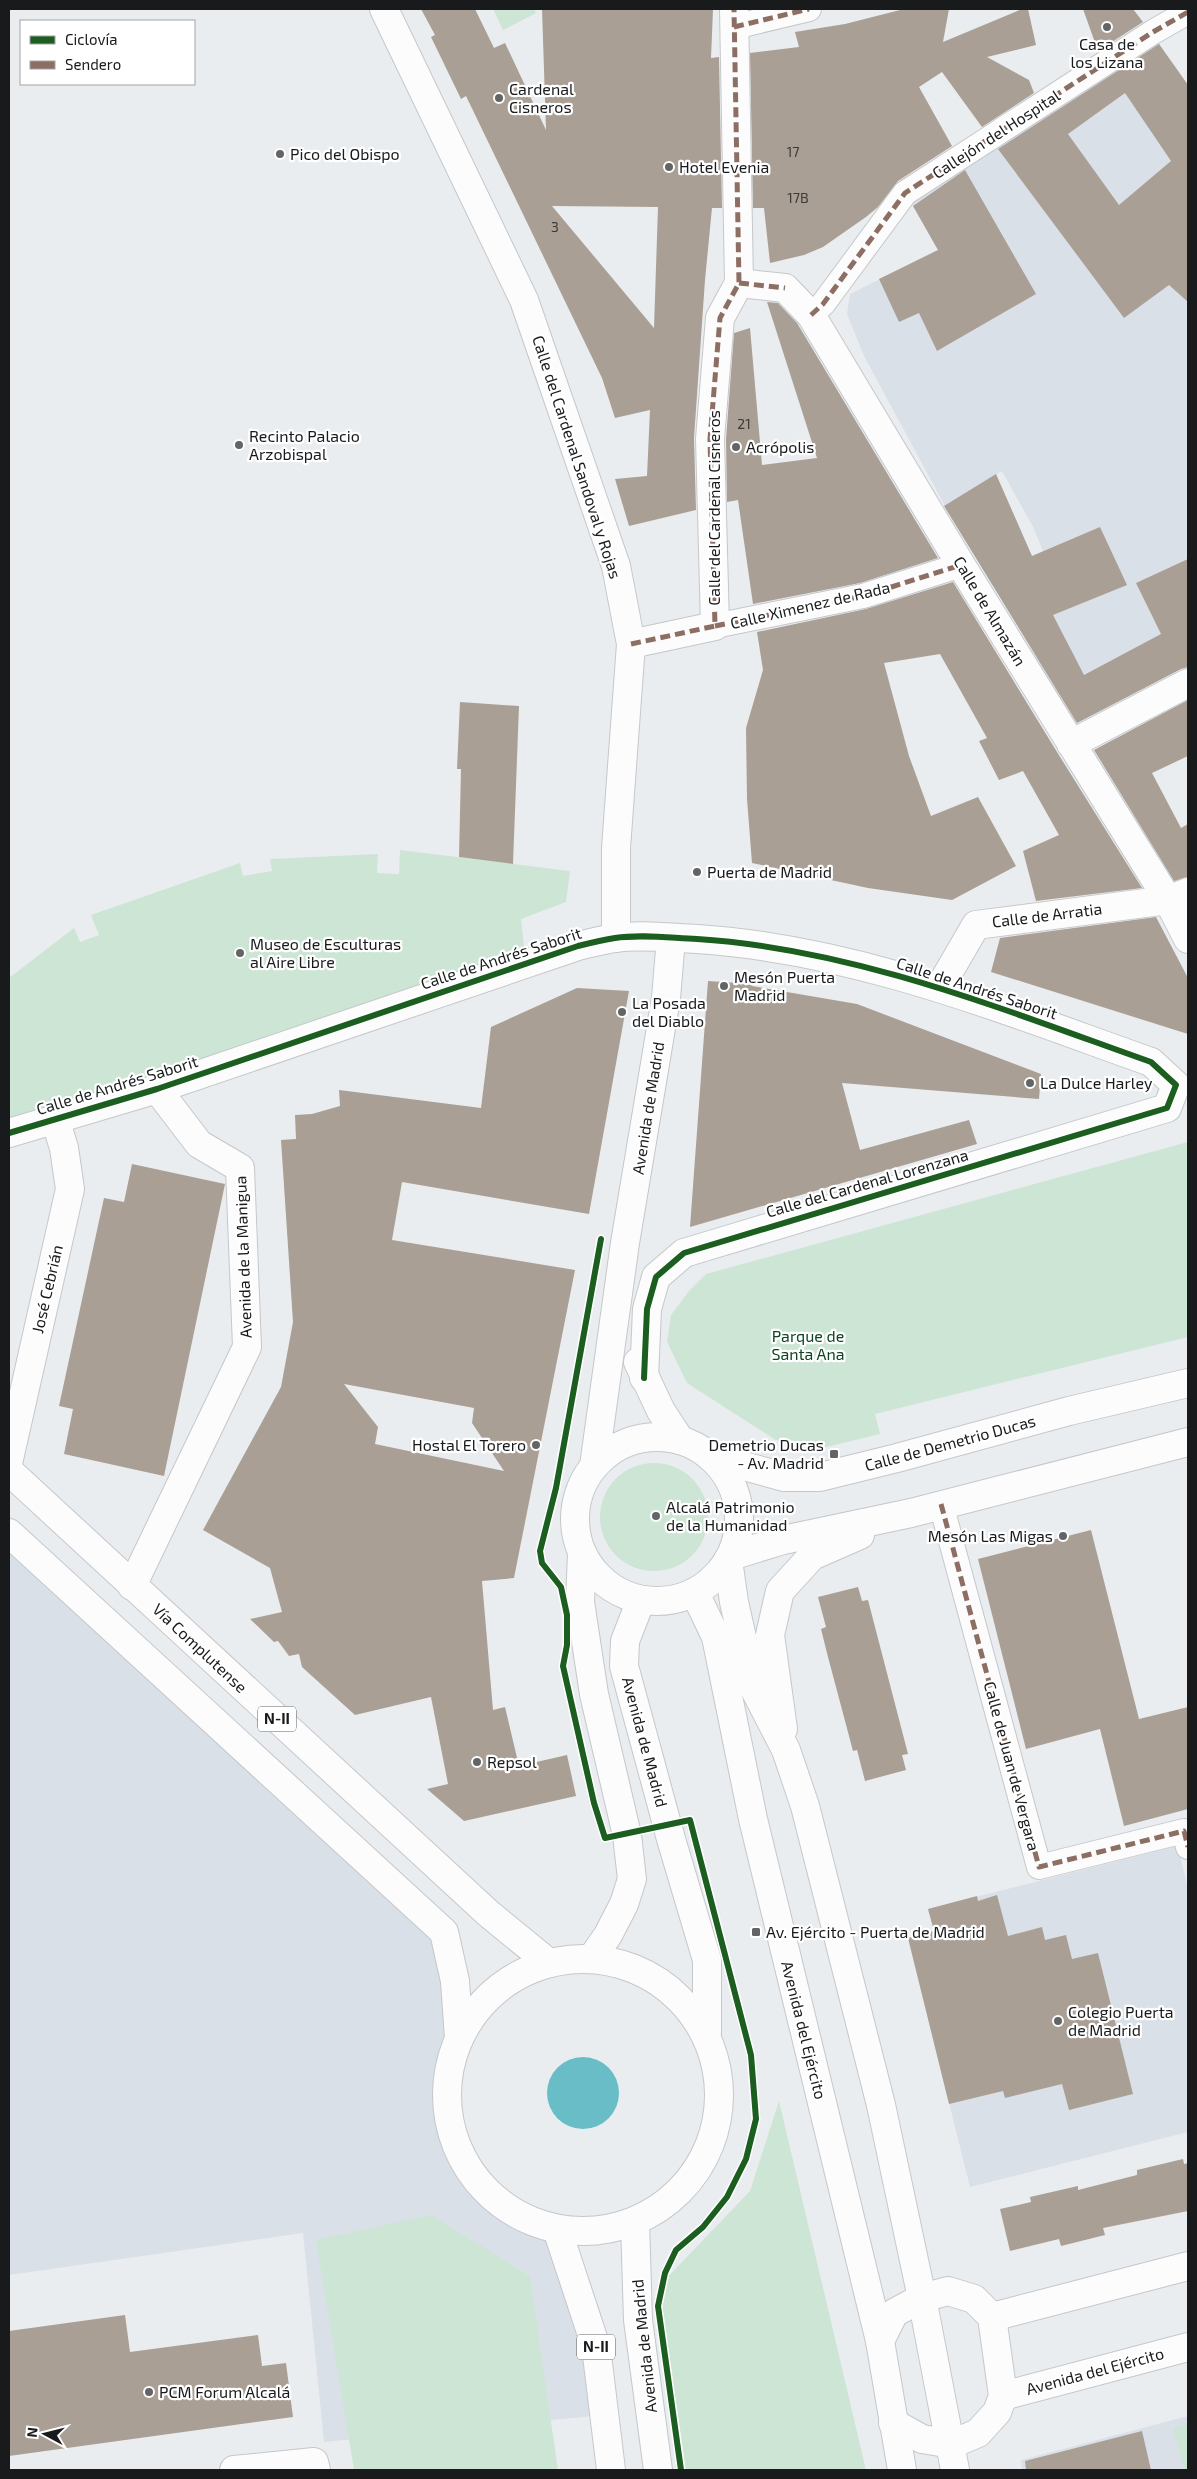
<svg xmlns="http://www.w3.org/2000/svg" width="1197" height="2479" viewBox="0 0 1197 2479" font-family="'Exo 2',sans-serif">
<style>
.built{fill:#dae0e8}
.green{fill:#cde5d5}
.water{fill:#68bdc7}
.building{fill:#a99f95;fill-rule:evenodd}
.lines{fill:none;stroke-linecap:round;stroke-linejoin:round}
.pedestrian-casing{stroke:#c5c7ca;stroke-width:26}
.minor-casing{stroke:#c5c7ca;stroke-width:30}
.primary-casing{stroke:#c5c7ca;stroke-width:30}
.pedestrian{stroke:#fcfcfd;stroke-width:24}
.minor{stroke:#fcfcfd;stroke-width:28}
.primary{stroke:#fcfcfd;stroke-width:28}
.quiet{stroke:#8d6e63;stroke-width:5;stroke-dasharray:10 5;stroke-linecap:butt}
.cycleway-casing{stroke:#fff;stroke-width:9}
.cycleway{stroke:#1b5e20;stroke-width:6}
.poi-dot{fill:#626466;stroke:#fff;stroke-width:2}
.labels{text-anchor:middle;stroke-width:4.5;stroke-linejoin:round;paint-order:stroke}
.number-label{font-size:14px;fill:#3c3b3a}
.shield{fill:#fff;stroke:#5d5f60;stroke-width:1}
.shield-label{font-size:15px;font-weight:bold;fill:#181a1c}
.poi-label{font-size:16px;fill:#181a1c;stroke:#fff;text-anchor:start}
.street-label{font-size:16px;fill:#181a1c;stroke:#fff}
.park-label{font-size:16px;fill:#0e4524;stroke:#fff}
</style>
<rect width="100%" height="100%" fill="#eaedf0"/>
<g class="built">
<path d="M 1158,42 L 1188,85 L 1188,665 L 1074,725 L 990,574 L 1043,551 L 1033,527 L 1002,471 L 945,506 L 864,356 L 847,314 L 850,294 L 938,250 L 909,199 Z"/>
<path d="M 9,1533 L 444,1932 L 459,2038 L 447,2080 L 450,2128 L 469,2170 L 504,2207 L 557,2229 L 604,2415 L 324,2442 L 303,2233 L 9,2275 Z"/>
<path d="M 1178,1846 L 1188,1889 L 1188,2132 L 970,2187 L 908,1938 L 934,1931 L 928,1909 Z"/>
<path d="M 1188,2416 L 1188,2470 L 1022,2470 L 1021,2460 Z"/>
</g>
<g class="green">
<path d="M 493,9 L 534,9 L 536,13 L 503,30 Z"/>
<path d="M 400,850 L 570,871 L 566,902 L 521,919 L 525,955 L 9,1124 L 9,978 L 74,928 L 80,942 L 99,935 L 91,915 L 240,863 L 243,876 L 272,871 L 270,859 L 378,854 L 377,873 L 399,874 Z"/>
<path d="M 1188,1142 L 1188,1337 L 875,1414 L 880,1434 L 806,1452 L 774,1439 L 687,1383 L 667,1342 L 671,1315 L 689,1291 L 706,1274 Z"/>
<circle cx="654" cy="1517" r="54"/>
<path d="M 779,2101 L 866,2470 L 686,2470 L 659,2286 L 750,2191 Z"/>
<path d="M 431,2215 L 530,2276 L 558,2470 L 354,2470 L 316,2240 Z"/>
<path d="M 1188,2424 L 1188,2470 L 1184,2470 L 1173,2428 Z"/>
</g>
<circle class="water" cx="583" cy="2093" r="36"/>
<g class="building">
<path d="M 421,9 L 475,9 L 494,48 L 505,43 L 546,130 L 542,9 L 713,9 L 711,58 L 719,57 L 722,208 L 712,208 L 705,280 L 694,438 L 696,510 L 629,526 L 615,479 L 647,476 L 650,410 L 615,418 L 602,378 L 466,96 L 461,99 L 431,37 L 435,35 ZM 552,206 L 658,207 L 654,328 Z"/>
<path d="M 904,9 L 949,9 L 943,42 L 1022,9 L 1028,9 L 1036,45 L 987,57 L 1029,80 L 1034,93 L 982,127 L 942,72 L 919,87 L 952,146 L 898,181 L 878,207 L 866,217 L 823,247 L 804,255 L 770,263 L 764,208 L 753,208 L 750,53 L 799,47 L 795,32 L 845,24 Z"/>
<path d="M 1083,9 L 1133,9 L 1143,22 L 1098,51 Z"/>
<path d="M 1159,44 L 1188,85 L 1188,302 L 1169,285 L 1124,318 L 998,149 ZM 1125,93 L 1171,161 L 1119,205 L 1068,134 Z"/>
<path d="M 965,170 L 1036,294 L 937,351 L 919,313 L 899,322 L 879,279 L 938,250 L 913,206 Z"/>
<path d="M 767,302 L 778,303 L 797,323 L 938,558 L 860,583 L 753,604 L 738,500 L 727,502 L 726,439 L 734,333 L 750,328 L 762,465 L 817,458 Z"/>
<path d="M 996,474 L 1032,556 L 1100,527 L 1127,585 L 1053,615 L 1084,675 L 1161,634 L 1136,583 L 1188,559 L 1188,667 L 1181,669 L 1077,723 L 944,506 Z"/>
<path d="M 953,582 L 1057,752 L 1142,888 L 1036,901 L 1023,851 L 1059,835 L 1023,771 L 999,780 L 979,741 L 987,738 L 940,654 L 884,663 L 909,756 L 931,816 L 978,797 L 1016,866 L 952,900 L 868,888 L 752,863 L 747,799 L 746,728 L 763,670 L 757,632 L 866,609 Z"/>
<path d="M 1188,700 L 1188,756 L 1152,773 L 1181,828 L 1188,824 L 1188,877 L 1174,881 L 1094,750 Z"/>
<path d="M 460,702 L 519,706 L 513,864 L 459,857 L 461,769 L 457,769 Z"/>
<path d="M 1156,917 L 1188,978 L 1188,1034 L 991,972 L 1000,938 Z"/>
<path d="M 708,981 L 753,984 L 752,986 L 857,1004 L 1041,1074 L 1039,1099 L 842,1083 L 860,1150 L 969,1120 L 977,1144 L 690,1227 Z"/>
<path d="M 577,988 L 629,991 L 589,1214 L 402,1182 L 392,1240 L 575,1270 L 514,1578 L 482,1581 L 493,1710 L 505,1707 L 519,1766 L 567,1755 L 576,1796 L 464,1821 L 427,1789 L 448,1784 L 431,1697 L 355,1715 L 302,1667 L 299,1654 L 289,1656 L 278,1641 L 274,1642 L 250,1619 L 282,1612 L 270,1568 L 203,1530 L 281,1387 L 293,1322 L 281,1140 L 296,1139 L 295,1115 L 312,1114 L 340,1106 L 339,1090 L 481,1108 L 491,1027 ZM 344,1384 L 474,1408 L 472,1423 L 504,1471 L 375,1444 L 378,1427 Z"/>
<path d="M 132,1164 L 225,1184 L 164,1476 L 64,1454 L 73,1409 L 59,1406 L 104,1198 L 124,1202 Z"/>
<path d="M 1091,1530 L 1139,1719 L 1188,1707 L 1188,1809 L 1124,1826 L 1100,1729 L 1026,1749 L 978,1559 Z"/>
<path d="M 858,1587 L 862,1601 L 868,1600 L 908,1754 L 902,1755 L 906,1770 L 865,1781 L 857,1750 L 853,1751 L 828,1657 L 821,1629 L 826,1627 L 818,1597 Z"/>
<path d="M 997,1895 L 1008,1936 L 1042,1927 L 1045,1940 L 1066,1935 L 1072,1959 L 1098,1953 L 1133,2094 L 1069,2110 L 1062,2084 L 1005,2098 L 1003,2091 L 949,2104 L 908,1938 L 934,1931 L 928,1909 L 977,1896 L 978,1901 Z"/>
<path d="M 1183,2159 L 1184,2164 L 1188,2163 L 1188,2211 L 1103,2228 L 1105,2235 L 1061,2246 L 1059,2239 L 1010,2251 L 1000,2209 L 1031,2202 L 1030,2197 L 1078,2186 L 1078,2190 L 1137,2175 L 1137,2170 Z"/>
<path d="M 125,2315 L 130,2352 L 258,2335 L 262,2366 L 286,2363 L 293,2417 L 9,2456 L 9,2331 Z"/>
<path d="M 1142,2431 L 1151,2470 L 1026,2470 L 1025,2461 Z"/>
</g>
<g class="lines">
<defs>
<g id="pedestrian">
<path d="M 734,27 L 809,9"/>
<path d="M 811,315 L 823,304 L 905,193 L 1153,32 L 1188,12"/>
<path d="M 715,626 L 863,596 L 961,565"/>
<path d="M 941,1504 L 1039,1867 L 1184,1831 L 1188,1847"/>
</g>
<g id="minor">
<path d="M 384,9 L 524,300 L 616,566 L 631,644 L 616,848 L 616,938"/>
<path d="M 739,283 L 785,288 L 811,315 L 961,565 L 1168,900 L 1188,939"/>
<path d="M 631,644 L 715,626 L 710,439 L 720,318 L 739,283 L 734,9"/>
<path d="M 1071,744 L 1188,683"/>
<path d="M 940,987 L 976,925 L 1168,900 L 1188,892"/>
<path d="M 9,1133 L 157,1089 L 578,946 C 590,943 602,940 615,938 C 641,934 671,938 697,939 C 855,949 1004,1010 1151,1062 L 1176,1085 L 1167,1108 L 684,1253 L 656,1277 L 647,1309 L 644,1378"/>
<path d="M 638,1362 L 661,1411 L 680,1440"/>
<circle cx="657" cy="1519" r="82"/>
<path d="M 711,1457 L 784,1477 L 820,1477 L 897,1458 L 1069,1411 L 1188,1383"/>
<path d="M 9,1459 L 70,1189 L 64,1148 L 55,1119"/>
<path d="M 594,1466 L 625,1243 L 666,998 L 671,938"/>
<path d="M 582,1553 L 580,1602 L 594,1694 L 627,1835 L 632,1879 L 624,1904 L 608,1935 L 592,1958"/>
<path d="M 731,1556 L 783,1540 L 911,1513 L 1188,1442"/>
<path d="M 728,1560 L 734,1602 L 753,1686 L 786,1750 L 805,1806 L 881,2105 L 922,2298 L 955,2470"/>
<path d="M 132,1586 L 247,1347 L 240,1168 L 199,1144 L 157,1089"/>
<path d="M 695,1593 L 716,1637 L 753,1819 L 880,2341 L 902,2470"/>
<path d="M 641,1600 L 625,1641 L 624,1666 L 671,1839 L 707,1960 L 707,2032"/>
<path d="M 783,1729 L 770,1635 L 780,1591 L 812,1556 L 860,1535"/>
<path d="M 992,2317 L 1188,2266"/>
<path d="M 880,2341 L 894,2313 L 922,2298 L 948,2291 L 974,2299 L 992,2317 L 1003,2396 L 997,2412 L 978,2433 L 952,2444 L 922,2439 L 893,2423"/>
<path d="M 1003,2396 L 1188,2347"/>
<path d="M 234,2470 L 314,2462 L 316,2470"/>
</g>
<g id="primary">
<path d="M 9,1471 L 489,1914 L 549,1963"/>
<path d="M 9,1533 L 444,1932 L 455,1981 L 459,2038"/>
<circle cx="583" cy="2095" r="136"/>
<path d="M 635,2222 L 638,2320 L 658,2470"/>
<path d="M 557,2229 L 596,2347 L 611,2470"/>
</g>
</defs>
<use href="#pedestrian" class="pedestrian-casing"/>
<use href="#minor" class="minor-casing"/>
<use href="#primary" class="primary-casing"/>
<use href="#pedestrian" class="pedestrian"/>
<use href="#minor" class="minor"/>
<use href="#primary" class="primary"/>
<g class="quiet">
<path d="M 734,27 L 809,9"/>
<path d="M 739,283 L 785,288"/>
<path d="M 811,315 L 823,304 L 905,193 L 1153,32 L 1188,12"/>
<path d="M 715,626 L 863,596 L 961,565"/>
<path d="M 631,644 L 715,626 L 710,439 L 720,318 L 739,283 L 734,9"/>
<path d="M 941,1504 L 1039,1867 L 1184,1831 L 1188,1847"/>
</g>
<defs>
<g id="cycleway">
<path d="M 9,1133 L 157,1089 L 578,946 C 590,943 602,940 615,938 C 641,934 671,938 697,939 C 855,949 1004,1010 1151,1062 L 1176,1085 L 1167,1108 L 684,1253 L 656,1277 L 647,1309 L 644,1378"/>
<path d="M 601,1239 L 556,1488 L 540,1551 L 542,1563 L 561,1587 L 567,1615 L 567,1645 L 563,1666 L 594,1803 L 605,1838 L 690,1820 L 751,2055 L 756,2119 L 746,2159 L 727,2197 L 703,2227 L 676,2250 L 665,2273 L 658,2306 L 681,2470"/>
</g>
</defs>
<use href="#cycleway" class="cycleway-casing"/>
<use href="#cycleway" class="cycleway"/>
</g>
<g class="poi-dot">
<circle cx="1107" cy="27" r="5"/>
<circle cx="499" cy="98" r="5"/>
<circle cx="280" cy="154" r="5"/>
<circle cx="669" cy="167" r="5"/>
<circle cx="239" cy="445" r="5"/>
<circle cx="736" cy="447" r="5"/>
<circle cx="697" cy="872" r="5"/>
<circle cx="240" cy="953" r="5"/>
<circle cx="724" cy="986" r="5"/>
<circle cx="622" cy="1012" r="5"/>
<circle cx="1030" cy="1083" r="5"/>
<circle cx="536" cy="1445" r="5"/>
<rect x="829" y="1449" width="10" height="10" rx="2.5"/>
<circle cx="656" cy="1516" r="5"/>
<circle cx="1063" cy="1536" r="5"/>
<circle cx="477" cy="1762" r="5"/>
<rect x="751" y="1927" width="10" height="10" rx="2.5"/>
<circle cx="1058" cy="2021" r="5"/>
<circle cx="149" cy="2392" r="5"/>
</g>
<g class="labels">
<g class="number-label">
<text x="793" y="157">17</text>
<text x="798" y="203">17B</text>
<text x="555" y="232">3</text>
<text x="744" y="429">21</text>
</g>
<g class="shield">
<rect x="258" y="1706.5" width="38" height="25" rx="4"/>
<rect x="577" y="2334.5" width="38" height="25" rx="4"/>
</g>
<g class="shield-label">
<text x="277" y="1724">N-II</text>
<text x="596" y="2352">N-II</text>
</g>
<g class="poi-label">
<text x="1107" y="50" text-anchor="middle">Casa de<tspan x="1107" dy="18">los Lizana</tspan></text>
<text x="509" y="95">Cardenal<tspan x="509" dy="18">Cisneros</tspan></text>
<text x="290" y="160">Pico del Obispo</text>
<text x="679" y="173">Hotel Evenia</text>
<text x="249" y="442">Recinto Palacio<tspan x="249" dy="18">Arzobispal</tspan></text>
<text x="746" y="453">Acrópolis</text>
<text x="707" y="878">Puerta de Madrid</text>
<text x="250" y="950">Museo de Esculturas<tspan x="250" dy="18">al Aire Libre</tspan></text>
<text x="734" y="983">Mesón Puerta<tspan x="734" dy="18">Madrid</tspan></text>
<text x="632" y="1009">La Posada<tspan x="632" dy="18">del Diablo</tspan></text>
<text x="1040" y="1089">La Dulce Harley</text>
<text x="526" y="1451" text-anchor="end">Hostal El Torero</text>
<text x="824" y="1451" text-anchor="end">Demetrio Ducas<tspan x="824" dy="18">- Av. Madrid</tspan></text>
<text x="666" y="1513">Alcalá Patrimonio<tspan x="666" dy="18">de la Humanidad</tspan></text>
<text x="1053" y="1542" text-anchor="end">Mesón Las Migas</text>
<text x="487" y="1768">Repsol</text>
<text x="766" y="1938">Av. Ejército - Puerta de Madrid</text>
<text x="1068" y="2018">Colegio Puerta<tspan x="1068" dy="18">de Madrid</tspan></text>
<text x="159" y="2398">PCM Forum Alcalá</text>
</g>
<g class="street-label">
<text transform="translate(996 134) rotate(-33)" y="6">Callejón del Hospital</text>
<text transform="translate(577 457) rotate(72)" y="6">Calle del Cardenal Sandoval y Rojas</text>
<text transform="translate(714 508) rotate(-90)" y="6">Calle del Cardenal Cisneros</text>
<text transform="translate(810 605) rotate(-13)" y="6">Calle Ximenez de Rada</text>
<text transform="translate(990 611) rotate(59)" y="6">Calle de Almazán</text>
<text transform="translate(1047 915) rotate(-7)" y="6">Calle de Arratia</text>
<text transform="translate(501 958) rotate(-18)" y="6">Calle de Andrés Saborit</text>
<text transform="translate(977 988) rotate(18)" y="6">Calle de Andrés Saborit</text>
<text transform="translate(117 1085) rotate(-17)" y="6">Calle de Andrés Saborit</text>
<text transform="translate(648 1108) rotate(-81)" y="6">Avenida de Madrid</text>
<text transform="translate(867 1183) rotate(-16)" y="6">Calle del Cardenal Lorenzana</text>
<text transform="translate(243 1257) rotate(-92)" y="6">Avenida de la Manigua</text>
<text transform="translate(47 1289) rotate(-77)" y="6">José Cebrián</text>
<text transform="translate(950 1443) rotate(-15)" y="6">Calle de Demetrio Ducas</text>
<text transform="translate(200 1648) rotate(43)" y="6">Vía Complutense</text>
<text transform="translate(645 1742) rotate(75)" y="6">Avenida de Madrid</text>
<text transform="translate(1012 1766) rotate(75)" y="6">Calle de Juan de Vergara</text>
<text transform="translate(804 2030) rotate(76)" y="6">Avenida del Ejército</text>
<text transform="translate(644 2346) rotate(-96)" y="6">Avenida de Madrid</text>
<text transform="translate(1095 2371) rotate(-15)" y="6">Avenida del Ejército</text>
</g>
<g class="park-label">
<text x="808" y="1342">Parque de<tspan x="808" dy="18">Santa Ana</tspan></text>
</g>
</g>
<rect width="1197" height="2479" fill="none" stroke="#181a1c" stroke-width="20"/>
<rect x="20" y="20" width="175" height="65" fill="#ffffff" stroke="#a3a3a4"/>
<rect x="30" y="36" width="25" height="8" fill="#1b5e20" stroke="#a3a3a4"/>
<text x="65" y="45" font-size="15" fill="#181a1c">Ciclovía</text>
<rect x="30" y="61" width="25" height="8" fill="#8d6e63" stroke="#a3a3a4"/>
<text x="65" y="70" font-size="15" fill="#181a1c">Sendero</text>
<g transform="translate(45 2434) rotate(277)" stroke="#ffffff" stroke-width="4" paint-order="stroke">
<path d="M0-4L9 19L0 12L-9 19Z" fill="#181a1c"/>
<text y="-8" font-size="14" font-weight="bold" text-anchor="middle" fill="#181a1c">N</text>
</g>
</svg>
